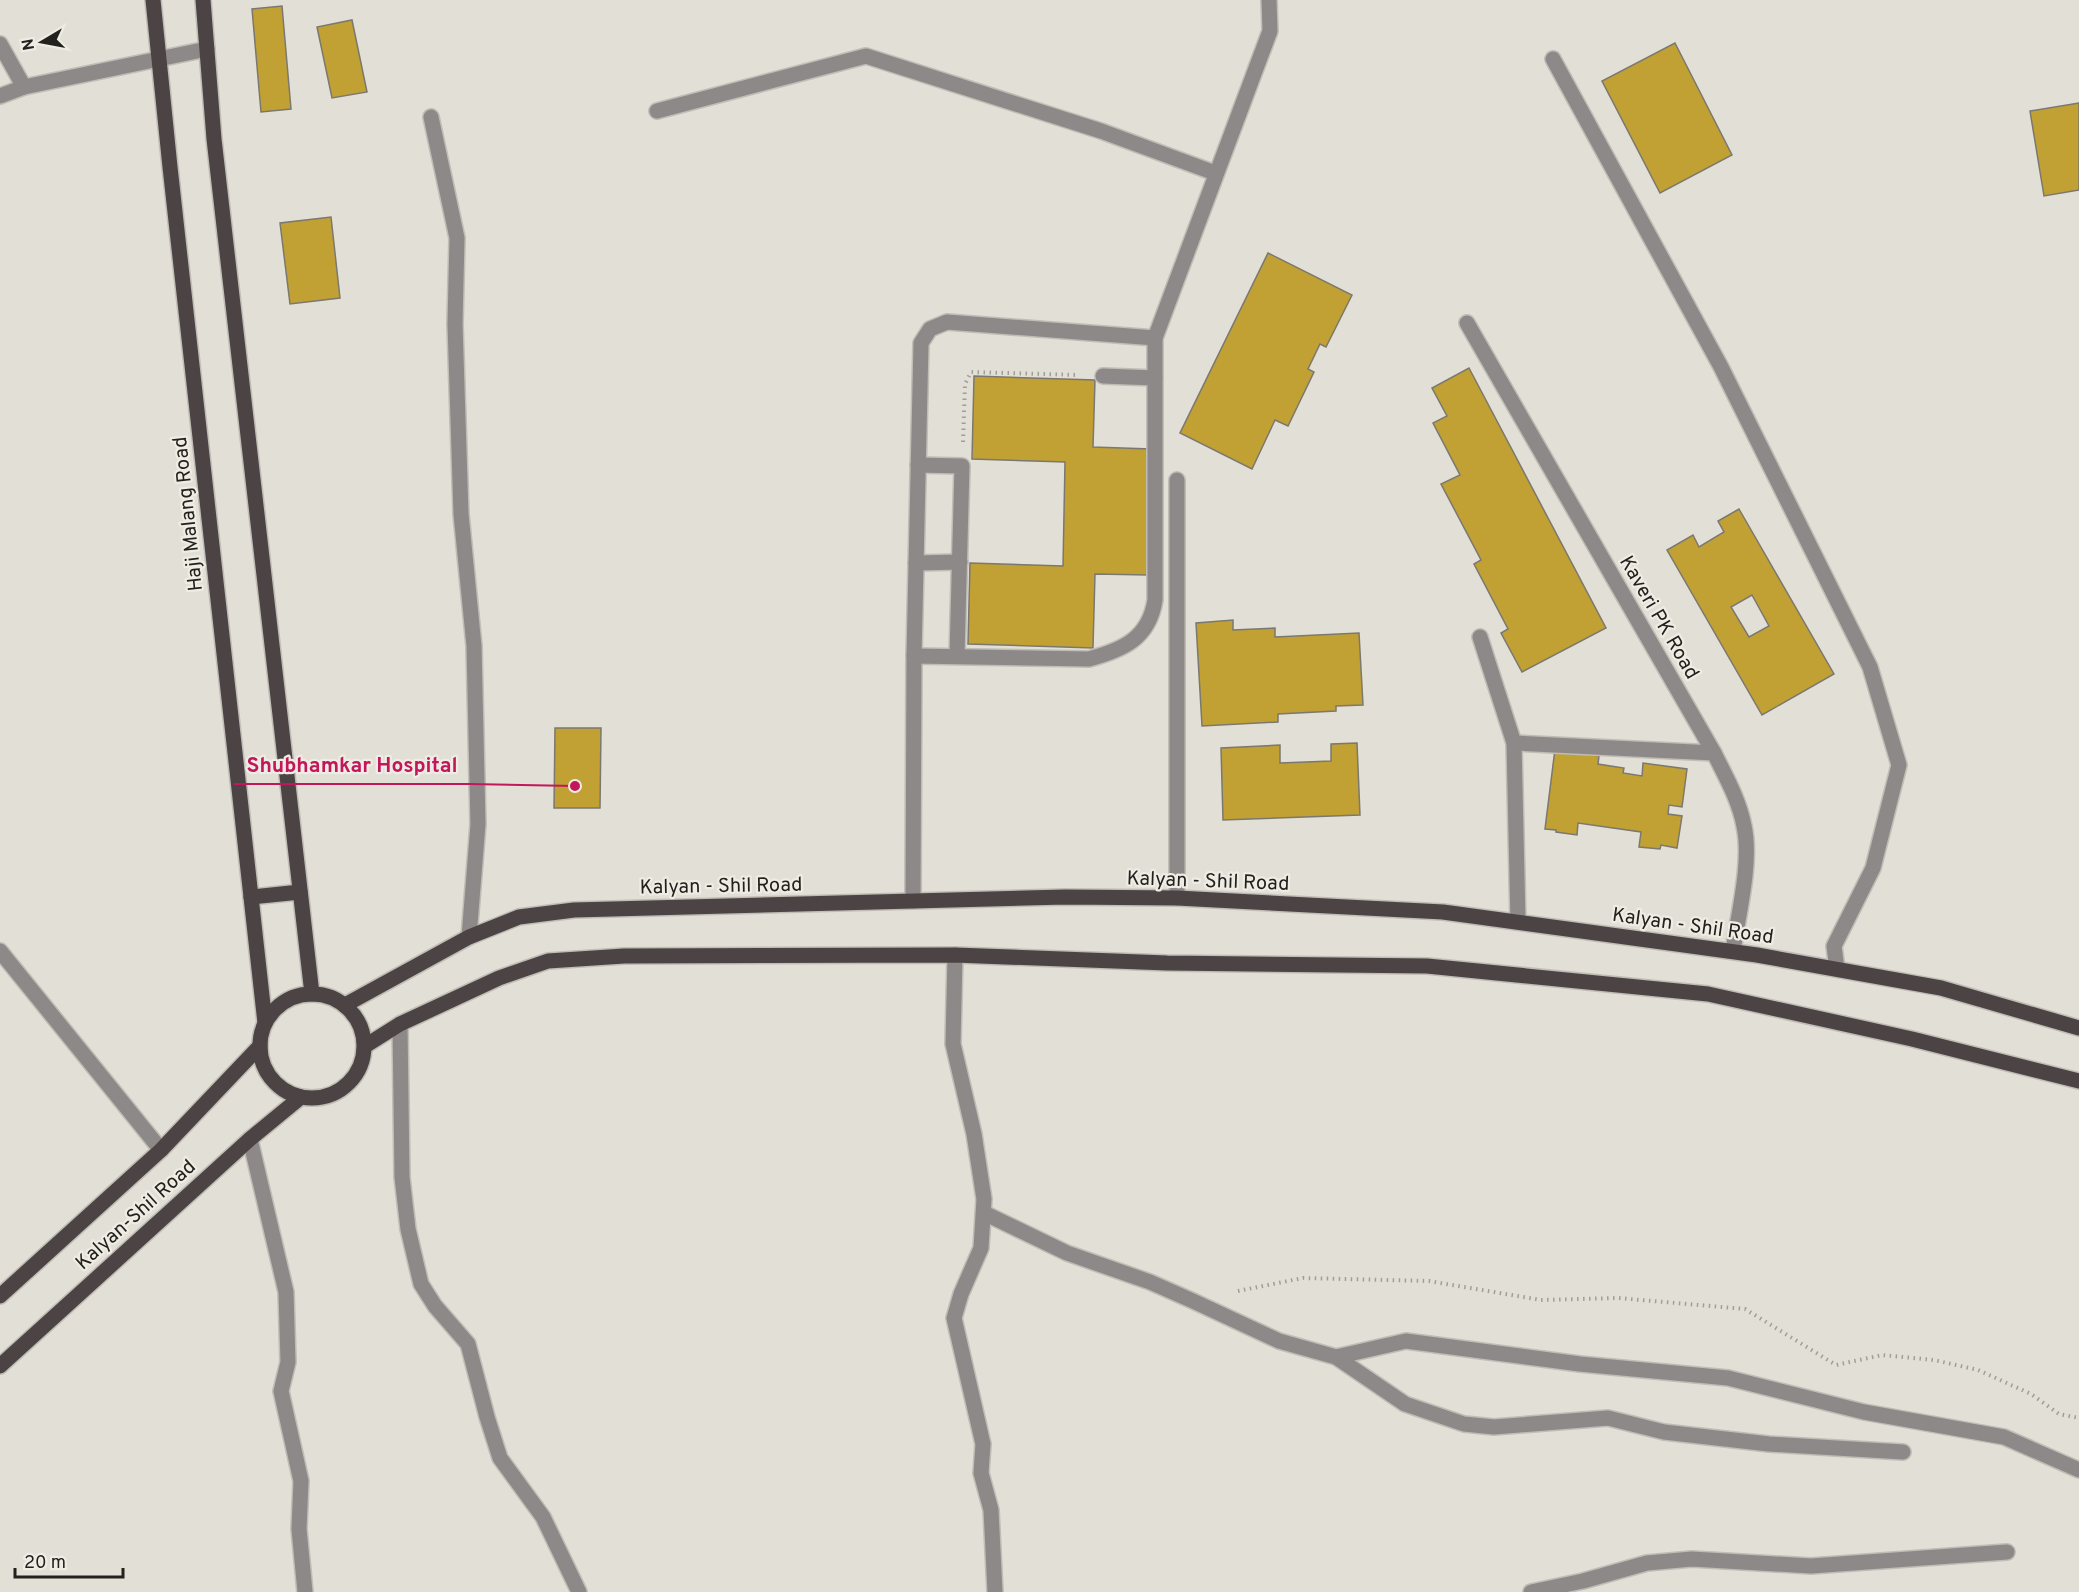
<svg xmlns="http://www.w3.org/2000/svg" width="2079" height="1592" viewBox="0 0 2079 1592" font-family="Overpass,sans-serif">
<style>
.building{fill:#c1a034;stroke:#7b7870;stroke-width:1.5;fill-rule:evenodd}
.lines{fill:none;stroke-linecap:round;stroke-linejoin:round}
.minor-casing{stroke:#bfbdb5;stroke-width:18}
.major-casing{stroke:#bfbdb5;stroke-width:18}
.path{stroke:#a19e97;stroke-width:4;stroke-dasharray:1.5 4.5;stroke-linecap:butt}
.minor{stroke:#8e8989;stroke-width:15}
.major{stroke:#4c4444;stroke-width:15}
.labels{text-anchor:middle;stroke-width:4.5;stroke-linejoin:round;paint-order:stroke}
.street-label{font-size:20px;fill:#22211e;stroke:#efece3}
.leader{fill:none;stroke:#c2185b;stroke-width:2}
.callout-dot{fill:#c2185b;stroke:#efece3;stroke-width:2}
.callout-label{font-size:21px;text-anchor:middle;font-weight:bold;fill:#c2185b;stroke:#efece3;stroke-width:4.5;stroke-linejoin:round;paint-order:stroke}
</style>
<rect width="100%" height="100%" fill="#e2dfd6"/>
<g class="building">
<path d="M 282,6 L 291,109 L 261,112 L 252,9 Z"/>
<path d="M 352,20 L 367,92 L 332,98 L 317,27 Z"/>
<path d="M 1675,43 L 1732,155 L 1660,193 L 1602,81 Z"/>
<path d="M 2079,103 L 2079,190 L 2044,196 L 2030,111 Z"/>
<path d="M 331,217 L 340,298 L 290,304 L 280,223 Z"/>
<path d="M 1268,253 L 1352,295 L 1326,347 L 1320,344 L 1308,369 L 1314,372 L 1288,426 L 1275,420 L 1252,469 L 1180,433 Z"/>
<path d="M 1469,368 L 1606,628 L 1522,672 L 1501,633 L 1508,629 L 1474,564 L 1481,560 L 1441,484 L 1460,475 L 1433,423 L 1447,416 L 1432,388 Z"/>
<path d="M 974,376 L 1095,380 L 1093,447 L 1151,449 L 1148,575 L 1095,574 L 1093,648 L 968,644 L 970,563 L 1063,566 L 1065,462 L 972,459 Z"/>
<path d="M 1739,509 L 1834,674 L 1762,715 L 1667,550 L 1693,535 L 1699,547 L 1724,532 L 1718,521 ZM 1752,595 L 1769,626 L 1749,637 L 1731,607 Z"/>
<path d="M 1233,620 L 1233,630 L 1275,628 L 1275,637 L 1359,633 L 1363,705 L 1336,706 L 1336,711 L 1278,714 L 1278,722 L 1202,726 L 1196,623 Z"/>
<path d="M 555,728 L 601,728 L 600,808 L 554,808 Z"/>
<path d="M 1357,743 L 1360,815 L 1223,820 L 1221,748 L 1280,745 L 1280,763 L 1331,761 L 1331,744 Z"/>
<path d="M 1555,749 L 1599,756 L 1598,764 L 1624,768 L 1623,773 L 1642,776 L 1643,763 L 1687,769 L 1682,807 L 1669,805 L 1668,814 L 1682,816 L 1677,848 L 1661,845 L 1660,849 L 1639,847 L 1641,832 L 1578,823 L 1577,835 L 1556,832 L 1556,830 L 1545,829 Z"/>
</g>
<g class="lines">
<defs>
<g id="minor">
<path d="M 0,44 L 24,87"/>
<path d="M 1553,59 L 1721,367 L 1870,667 L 1899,765 L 1873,868 L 1834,946 L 1837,969"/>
<path d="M 0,96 L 24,87 L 207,49"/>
<path d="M 657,111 L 866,56 L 1101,131 L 1215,173"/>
<path d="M 431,117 L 457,238 L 455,324 L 461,514 L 474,646 L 478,824 L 469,937"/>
<path d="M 1467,323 L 1714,753 C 1726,777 1739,800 1744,826 C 1752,862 1738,915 1733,951"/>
<path d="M 1103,376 L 1155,378"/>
<path d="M 918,465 L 962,466 L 957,656"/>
<path d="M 916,563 L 960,562"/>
<path d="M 1480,637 L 1514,743 L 1518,922"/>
<path d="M 914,656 L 1089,659 C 1122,650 1149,639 1155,600 L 1155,338 L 1270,31 L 1269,0"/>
<path d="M 1514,743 L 1714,753"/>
<path d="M 1177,898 L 1177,480"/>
<path d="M 913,901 L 914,656 L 921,343 L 930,329 L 947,322 L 1155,338"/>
<path d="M 0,951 L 161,1150"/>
<path d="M 955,955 L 953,1044 L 974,1134 L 984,1199 L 981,1248 L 961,1294 L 954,1318 L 983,1444 L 981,1473 L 991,1510 L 995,1592"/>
<path d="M 400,1024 L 402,1177 L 408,1229 L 421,1284 L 435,1306 L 468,1344 L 487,1417 L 500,1458 L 543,1517 L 579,1592"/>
<path d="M 250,1139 L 286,1292 L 288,1362 L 281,1391 L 301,1481 L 299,1529 L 305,1592"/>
<path d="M 984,1213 L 1067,1253 L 1150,1282 L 1193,1301 L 1279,1341 L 1336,1357 L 1405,1404 L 1464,1424 L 1494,1427 L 1608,1418 L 1664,1432 L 1769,1444 L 1903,1452"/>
<path d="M 1336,1357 L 1406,1341 L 1580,1364 L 1728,1378 L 1864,1412 L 2004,1437 L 2079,1470"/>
<path d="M 1531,1592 L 1583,1581 L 1647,1563 L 1692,1559 L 1811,1566 L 2007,1552"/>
</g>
<g id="major">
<path d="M 153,0 L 170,167 L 265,1023"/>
<path d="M 203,0 L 214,139 L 312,994"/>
<path d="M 251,897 L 300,892"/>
<circle cx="312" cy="1046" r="52"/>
<path d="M 345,1005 L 469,937 L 519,917 L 574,910 L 1065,897 L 1177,898 L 1443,912 L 1757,955 L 1941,988 L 2079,1028"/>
<path d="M 365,1046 L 400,1024 L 499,978 L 548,961 L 624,956 L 955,955 L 1167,963 L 1427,966 L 1708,994 L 1912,1039 L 2079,1081"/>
<path d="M 0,1296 L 161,1150 L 260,1046"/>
<path d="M 0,1366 L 250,1139 L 301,1097"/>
</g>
</defs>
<use href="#minor" class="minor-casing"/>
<use href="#major" class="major-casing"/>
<g class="path">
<path d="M 963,442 L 965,384 L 971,372 L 1078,375"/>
<path d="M 1238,1291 L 1303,1278 L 1429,1281 L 1541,1300 L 1618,1298 L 1745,1309 L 1836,1365 L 1882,1355 L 1934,1360 L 1978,1370 L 2031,1394 L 2059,1414 L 2079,1418"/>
</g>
<use href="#minor" class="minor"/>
<use href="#major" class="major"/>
</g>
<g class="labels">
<g class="street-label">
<text transform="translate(187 514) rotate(-96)" y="7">Haji Malang Road</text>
<text transform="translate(1660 617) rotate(60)" y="7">Kaveri PK Road</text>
<text transform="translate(1208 880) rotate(2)" y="7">Kalyan - Shil Road</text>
<text transform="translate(721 885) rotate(-1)" y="7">Kalyan - Shil Road</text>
<text transform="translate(1693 925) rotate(8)" y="7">Kalyan - Shil Road</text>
<text transform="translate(135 1214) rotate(-42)" y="7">Kalyan-Shil Road</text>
</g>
</g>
<path class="leader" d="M575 786L469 784H234"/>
<circle class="callout-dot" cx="575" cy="786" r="6"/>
<g class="callout-label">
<text x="352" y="772">Shubhamkar Hospital</text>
</g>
<g transform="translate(42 42) rotate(260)" stroke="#efece3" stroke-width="4.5" paint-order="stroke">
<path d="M0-4.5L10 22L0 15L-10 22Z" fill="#22211e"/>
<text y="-9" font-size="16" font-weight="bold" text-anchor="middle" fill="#22211e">N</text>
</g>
<path d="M15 1568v9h108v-9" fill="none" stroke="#22211e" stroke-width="3"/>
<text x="24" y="1568" font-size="18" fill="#22211e" stroke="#efece3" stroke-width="4.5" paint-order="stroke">20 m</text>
</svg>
